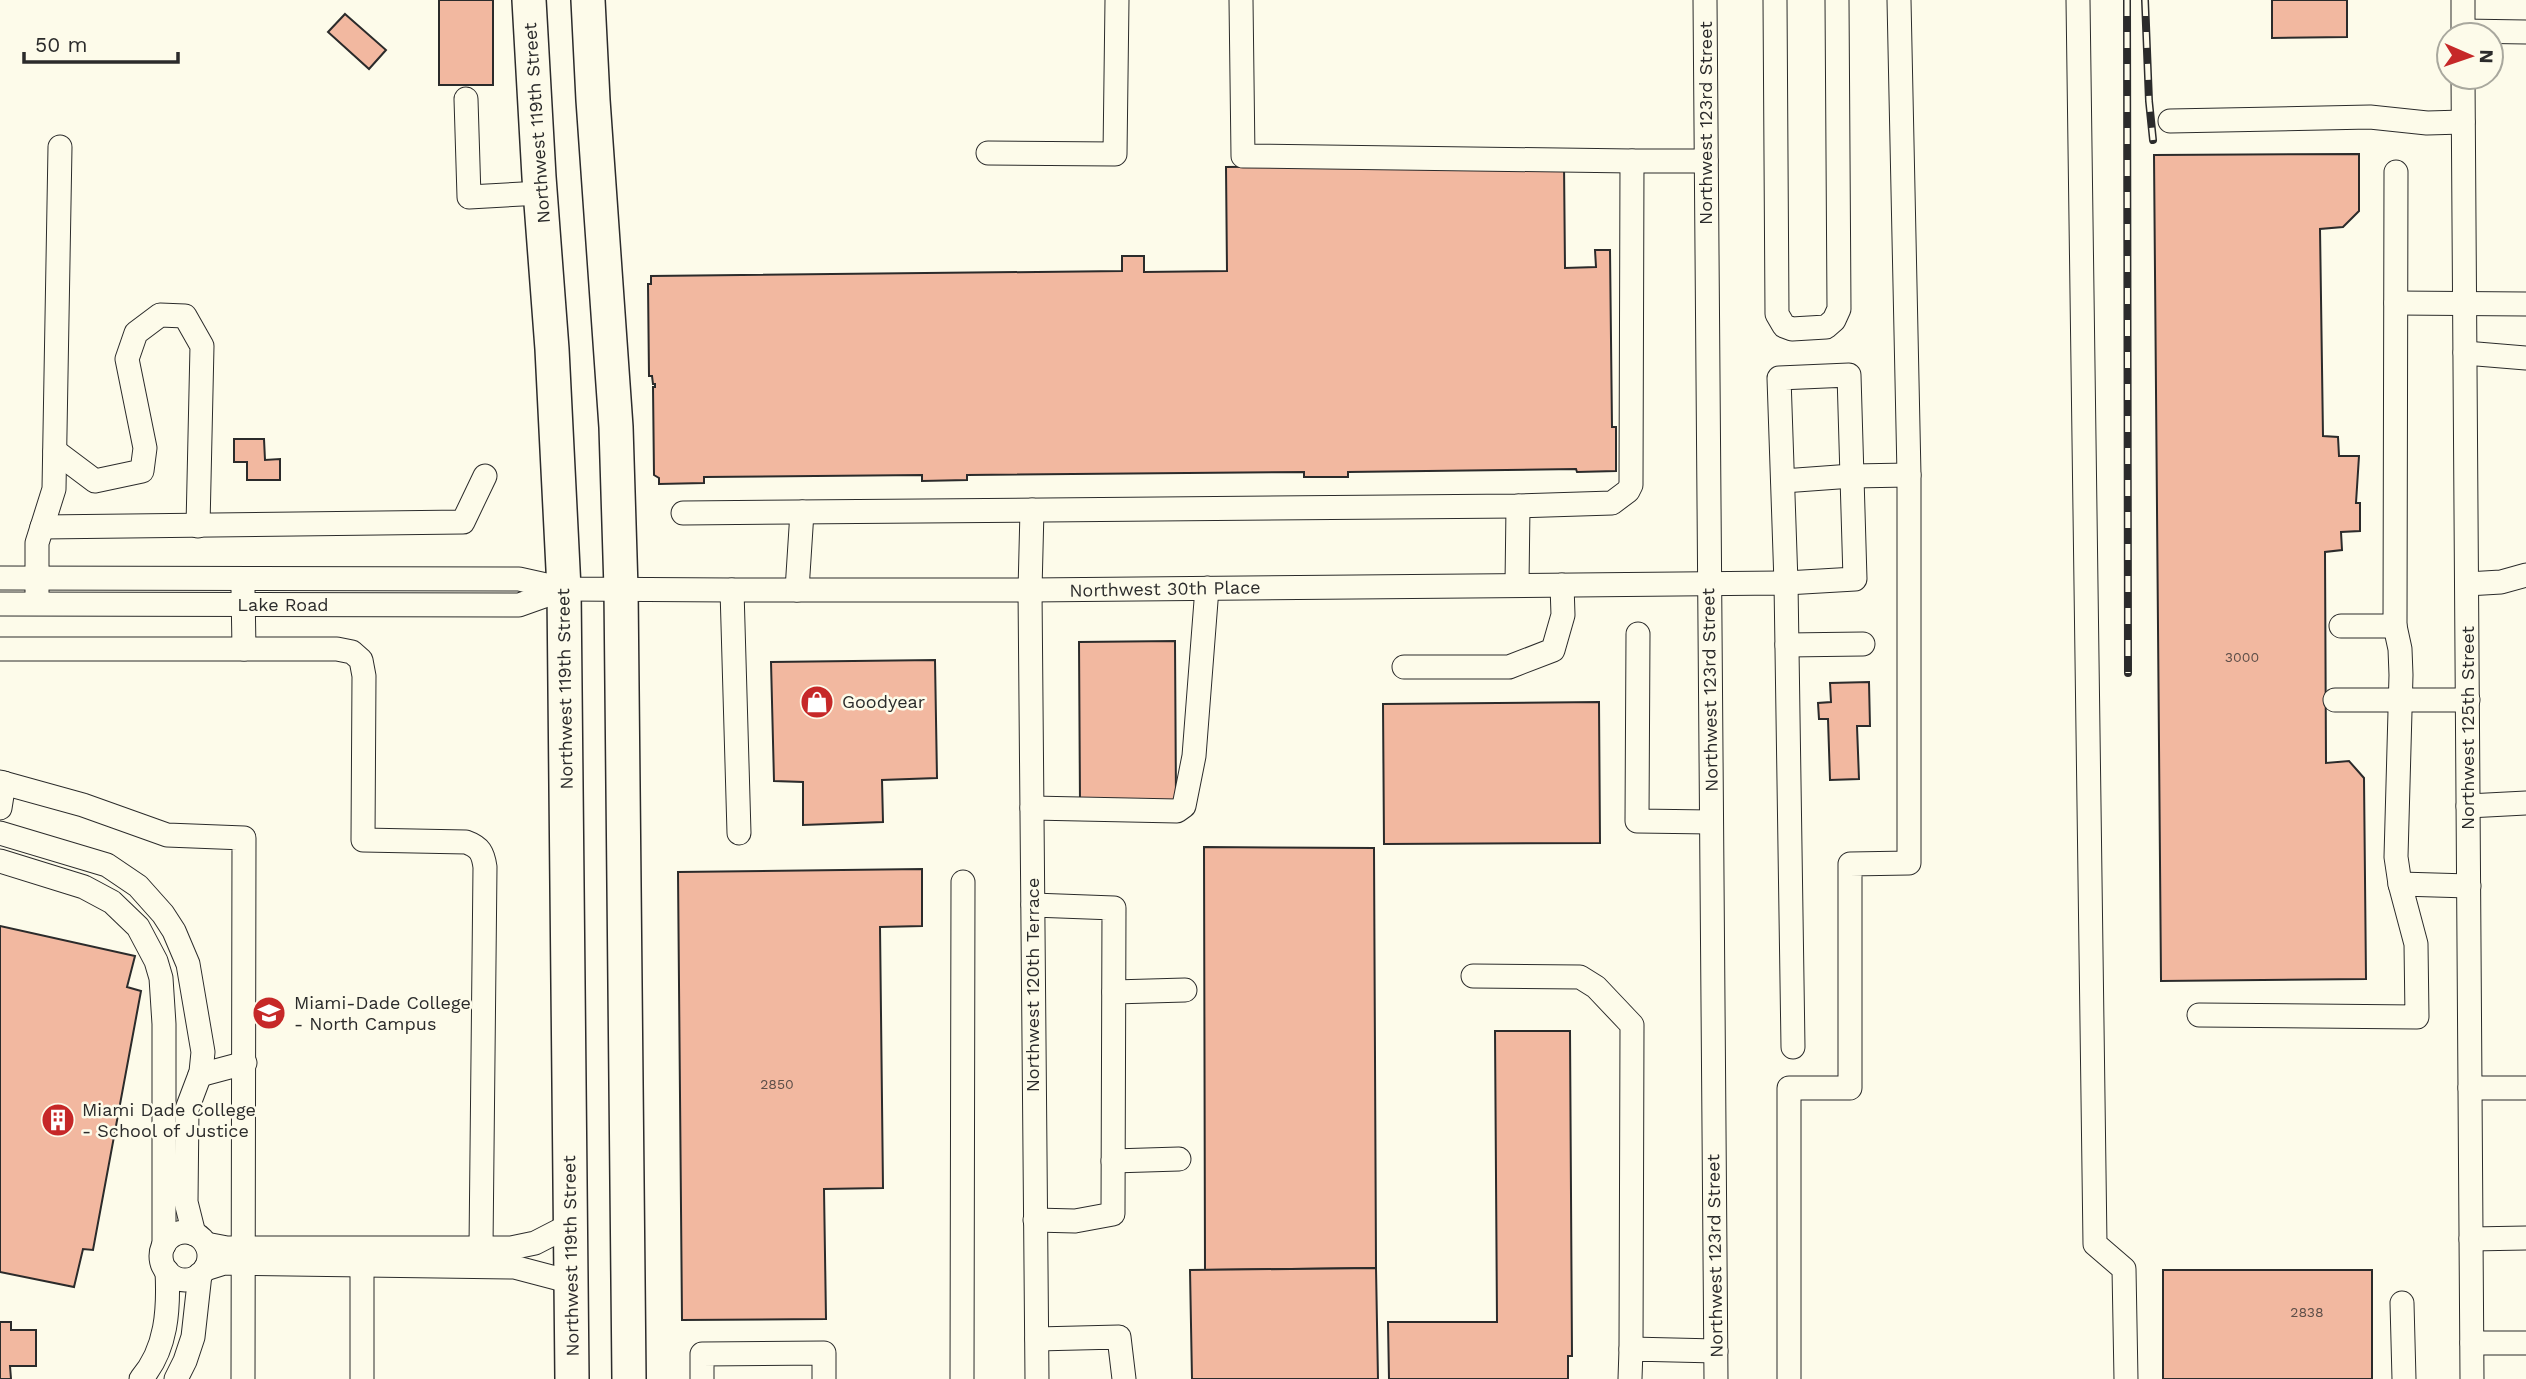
<svg xmlns="http://www.w3.org/2000/svg" width="2526" height="1379" viewBox="0 0 2526 1379" font-family="'Work Sans',sans-serif">
<style>
.building{fill:#f2b8a0;stroke:#2b2b2b;stroke-width:2}
.lines{fill:none;stroke-linecap:round;stroke-linejoin:round}
.minor-casing{stroke:#2b2b2b;stroke-width:25}
.highway-casing{stroke:#2b2b2b;stroke-width:36}
.minor{stroke:#fdfbea;stroke-width:23}
.highway{stroke:#fdfbea;stroke-width:33}
.rail-casing{stroke:#2b2b2b;stroke-width:8}
.rail{stroke:#fdfbea;stroke-width:5;stroke-dasharray:16;stroke-linecap:butt}
.labels{text-anchor:middle;stroke-width:5;stroke-linejoin:round;paint-order:stroke}
.number-label{font-size:14px;fill:#5d4e48}
.street-label{font-size:18px;fill:#2b2b2b;stroke:#fdfbea}
.poi-label{font-size:18px;fill:#2b2b2b;stroke:#fdfbea;text-anchor:start}
</style>
<rect width="100%" height="100%" fill="#fdfbea"/>
<g class="building">
<rect x="439" y="0" width="54" height="85"/>
<path d="M 2272,0 L 2347,0 L 2347,37 L 2272,38 Z"/>
<path d="M 345,14 L 386,50 L 369,69 L 328,32 Z"/>
<path d="M 2359,154 L 2359,211 L 2343,227 L 2320,229 L 2323,436 L 2338,437 L 2339,456 L 2359,456 L 2356,503 L 2360,503 L 2360,531 L 2341,532 L 2342,550 L 2325,552 L 2326,763 L 2349,761 L 2364,778 L 2366,979 L 2161,981 L 2154,155 Z"/>
<path d="M 1564,163 L 1565,268 L 1596,267 L 1595,250 L 1610,250 L 1612,427 L 1616,427 L 1616,471 L 1577,472 L 1576,469 L 1348,472 L 1348,477 L 1304,477 L 1304,472 L 967,475 L 967,480 L 922,481 L 922,475 L 704,477 L 704,483 L 659,484 L 659,478 L 654,475 L 653,387 L 655,387 L 655,384 L 653,384 L 652,376 L 649,376 L 648,284 L 651,284 L 651,276 L 1122,271 L 1122,256 L 1144,256 L 1144,272 L 1227,271 L 1226,167 Z"/>
<path d="M 234,439 L 264,439 L 265,460 L 280,459 L 280,480 L 247,480 L 247,462 L 234,462 Z"/>
<path d="M 1175,641 L 1176,802 L 1080,803 L 1079,642 Z"/>
<path d="M 935,660 L 937,778 L 882,780 L 883,822 L 803,825 L 803,782 L 774,781 L 771,662 Z"/>
<path d="M 1869,682 L 1870,726 L 1857,726 L 1859,779 L 1830,780 L 1828,719 L 1819,719 L 1818,703 L 1831,702 L 1830,683 Z"/>
<path d="M 1599,702 L 1600,843 L 1384,844 L 1383,704 Z"/>
<path d="M 1204,847 L 1374,848 L 1376,1268 L 1205,1270 Z"/>
<path d="M 922,869 L 922,926 L 880,927 L 883,1188 L 824,1189 L 826,1319 L 682,1320 L 678,872 Z"/>
<path d="M 0,926 L 135,956 L 127,987 L 141,991 L 93,1250 L 83,1249 L 74,1287 L 0,1272 Z"/>
<path d="M 1495,1031 L 1570,1031 L 1572,1356 L 1568,1356 L 1568,1379 L 1389,1379 L 1388,1322 L 1497,1322 Z"/>
<path d="M 1376,1268 L 1378,1379 L 1192,1379 L 1190,1270 Z"/>
<rect x="2163" y="1270" width="209" height="109"/>
<path d="M 0,1322 L 11,1322 L 11,1330 L 36,1330 L 36,1366 L 10,1366 L 11,1379 L 0,1379 Z"/>
</g>
<g class="lines">
<defs>
<g id="minor">
<path d="M 1241,0 L 1243,156 L 1632,161"/>
<path d="M 1705,0 L 1716,1379"/>
<path d="M 1775,0 L 1777,314 L 1784,326 L 1792,329 L 1826,327 L 1834,320 L 1839,309 L 1837,0"/>
<path d="M 2078,0 L 2095,1244 L 2124,1269 L 2126,1379"/>
<path d="M 2463,0 L 2463,35"/>
<path d="M 2463,31 L 2526,32"/>
<path d="M 2463,77 L 2472,1379"/>
<path d="M 466,99 L 469,197 L 541,193"/>
<path d="M 2170,121 L 2370,117 L 2427,123 L 2463,122"/>
<path d="M 988,153 L 1115,154 L 1117,0"/>
<path d="M 2396,303 L 2526,304"/>
<path d="M 2465,353 L 2526,358"/>
<path d="M 1849,375 L 1855,579 L 1786,583 L 1779,378 Z"/>
<path d="M 55,451 L 95,481 L 142,471 L 145,448 L 127,359 L 136,333 L 160,315 L 185,316 L 202,346 L 198,526"/>
<path d="M 1783,481 L 1852,476 L 1909,475"/>
<path d="M 1032,510 L 1030,590 L 1037,1379"/>
<path d="M 683,513 L 1518,506 L 1612,503 L 1628,491 L 1631,485 L 1632,161 L 1706,161"/>
<path d="M 42,527 L 463,522 L 485,476"/>
<path d="M 0,578 L 519,579 L 564,589 L 732,590 L 1030,590 L 1786,583 L 1793,1047"/>
<path d="M 2467,584 L 2501,582 L 2526,575"/>
<path d="M 1517,585 L 1518,506"/>
<path d="M 243,590 L 244,649"/>
<path d="M 732,590 L 739,833"/>
<path d="M 797,590 L 802,512"/>
<path d="M 37,594 L 37,543 L 54,489 L 60,147"/>
<path d="M 0,604 L 519,605 L 564,589"/>
<path d="M 2341,626 L 2395,626 L 2396,172"/>
<path d="M 1638,634 L 1637,821 L 1711,822"/>
<path d="M 1787,645 L 1863,644"/>
<path d="M 0,649 L 337,649 L 352,652 L 361,660 L 364,676 L 363,840 L 466,842 C 480,847 483,853 485,867 L 481,1247"/>
<path d="M 1404,667 L 1509,667 L 1553,650 L 1563,615 L 1562,585"/>
<path d="M 2335,700 L 2468,700"/>
<path d="M 0,782 L 83,805 L 167,835 L 244,838 L 243,1379"/>
<path d="M 2468,806 L 2526,803"/>
<path d="M 0,808 L 4,783"/>
<path d="M 1032,808 L 1177,811 L 1184,806 L 1194,756 L 1207,588"/>
<path d="M 0,833 L 107,865 L 138,886 L 163,914 L 174,931 L 188,964 L 203,1052 L 201,1072 L 187,1109 L 186,1202 L 194,1234"/>
<path d="M 0,861 L 84,887 L 112,902 L 138,927 L 156,961 L 161,978 L 164,1024 L 164,1245"/>
<path d="M 2400,884 L 2469,886"/>
<path d="M 1033,905 L 1114,908 L 1113,1214 L 1075,1221 L 1035,1220"/>
<path d="M 1473,976 L 1580,977 L 1596,987 L 1632,1025 L 1631,1349"/>
<path d="M 1114,992 L 1185,990"/>
<path d="M 2199,1015 L 2417,1017 L 2416,944 L 2400,884 L 2396,857 L 2401,675 L 2400,649 L 2395,626"/>
<path d="M 200,1075 L 245,1063"/>
<path d="M 2470,1088 L 2526,1088"/>
<path d="M 1113,1161 L 1179,1159"/>
<circle cx="185" cy="1256" r="24"/>
<path d="M 2471,1239 L 2526,1238"/>
<path d="M 206,1244 L 227,1248 L 511,1248 L 535,1243 L 570,1225"/>
<path d="M 205,1269 L 224,1263 L 514,1267 L 571,1282"/>
<path d="M 2402,1303 L 2404,1379"/>
<path d="M 1037,1339 L 1119,1337 L 1124,1379"/>
<path d="M 2472,1343 L 2526,1343"/>
<path d="M 141,1379 C 167,1349 169,1309 167,1271"/>
<path d="M 176,1379 L 185,1361 L 193,1337 L 200,1274"/>
<path d="M 362,1379 L 362,1256"/>
<path d="M 702,1379 L 702,1354 L 824,1353 L 824,1379"/>
<path d="M 962,1379 L 963,882"/>
<path d="M 1630,1379 L 1631,1349 L 1716,1351"/>
<path d="M 1789,1379 L 1789,1088 L 1850,1088 L 1850,864 L 1909,863 L 1909,475 L 1899,0"/>
</g>
<g id="highway">
<path d="M 529,0 L 539,177 L 552,349 L 564,589 L 572,1379"/>
<path d="M 588,0 L 593,100 L 616,427 L 621,589 L 629,1379"/>
</g>
</defs>
<use href="#minor" class="minor-casing"/>
<use href="#highway" class="highway-casing"/>
<use href="#minor" class="minor"/>
<use href="#highway" class="highway"/>
<defs>
<g id="rail">
<path d="M 2127,0 L 2128,673"/>
<path d="M 2145,0 L 2149,101 L 2153,140"/>
</g>
</defs>
<use href="#rail" class="rail-casing"/>
<use href="#rail" class="rail"/>
</g>
<defs>
<symbol id="shop-disc" viewBox="-11 -11 22 22"><circle r="9.5" fill="#c62828" stroke="#fdfbea"/><path d="M-5-2.5h2.3a2.7 3.5 0 0 1 5.4 0H5L5.5 6h-11ZM-1.5-2.5h3a1.5 2.3 0 0 0-3 0Z" fill="#fff"/></symbol>
<symbol id="university-disc" viewBox="-11 -11 22 22"><circle r="9.5" fill="#c62828" stroke="#fdfbea"/><path d="M0-5L7-2L0 1L-7-2ZM-4 1L0 2.5L4 1V4Q0 6-4 4Z" fill="#fff"/></symbol>
<symbol id="building-disc" viewBox="-11 -11 22 22"><circle r="9.5" fill="#c62828" stroke="#fdfbea"/><path d="M-4-6H4V6H1V3H-1V6H-4ZM-2.5-4.3h1.7v1.8h-1.7ZM.8-4.3h1.7v1.8H.8ZM-2.5-1h1.7V.8h-1.7ZM.8-1h1.7V.8H.8Z" fill="#fff"/></symbol>
</defs>
<g fill-rule="evenodd">
<use href="#shop-disc" x="798" y="683" width="38" height="38"/>
<use href="#university-disc" x="250" y="994" width="38" height="38"/>
<use href="#building-disc" x="39" y="1101" width="38" height="38"/>
</g>
<g class="labels">
<g class="number-label">
<text x="2242" y="662">3000</text>
<text x="777" y="1089">2850</text>
<text x="2307" y="1317">2838</text>
</g>
<g class="street-label">
<text transform="translate(537 123) rotate(-94)" y="6">Northwest 119th Street</text>
<text transform="translate(1706 123) rotate(-90)" y="6">Northwest 123rd Street</text>
<text transform="translate(1165 589) rotate(-1)" y="6">Northwest 30th Place</text>
<text x="283" y="611">Lake Road</text>
<text transform="translate(565 689) rotate(-91)" y="6">Northwest 119th Street</text>
<text transform="translate(1710 690) rotate(-91)" y="6">Northwest 123rd Street</text>
<text transform="translate(2468 728) rotate(-90)" y="6">Northwest 125th Street</text>
<text transform="translate(1033 985) rotate(-90)" y="6">Northwest 120th Terrace</text>
<text transform="translate(571 1256) rotate(-91)" y="6">Northwest 119th Street</text>
<text transform="translate(1715 1256) rotate(-91)" y="6">Northwest 123rd Street</text>
</g>
<g class="poi-label">
<text x="842" y="708">Goodyear</text>
<text x="294" y="1009">Miami-Dade College<tspan x="294" dy="21">- North Campus</tspan></text>
<text x="82" y="1116">Miami Dade College<tspan x="82" dy="21">- School of Justice</tspan></text>
</g>
</g>
<g transform="translate(2470 56) rotate(92)"><circle r="33" fill="#fdfbea" stroke="#a9a89e" stroke-width="2"/>
<path d="M0-5L12 26L0 18L-12 26Z" fill="#c62828"/>
<text y="-10" font-size="19" font-weight="bold" text-anchor="middle" fill="#2b2b2b">N</text>
</g>
<path d="M24 52v10h154v-10" fill="none" stroke="#2b2b2b" stroke-width="3.5"/>
<text x="35" y="52" font-size="21" fill="#2b2b2b" stroke="#fdfbea" stroke-width="5" paint-order="stroke">50 m</text>
</svg>
